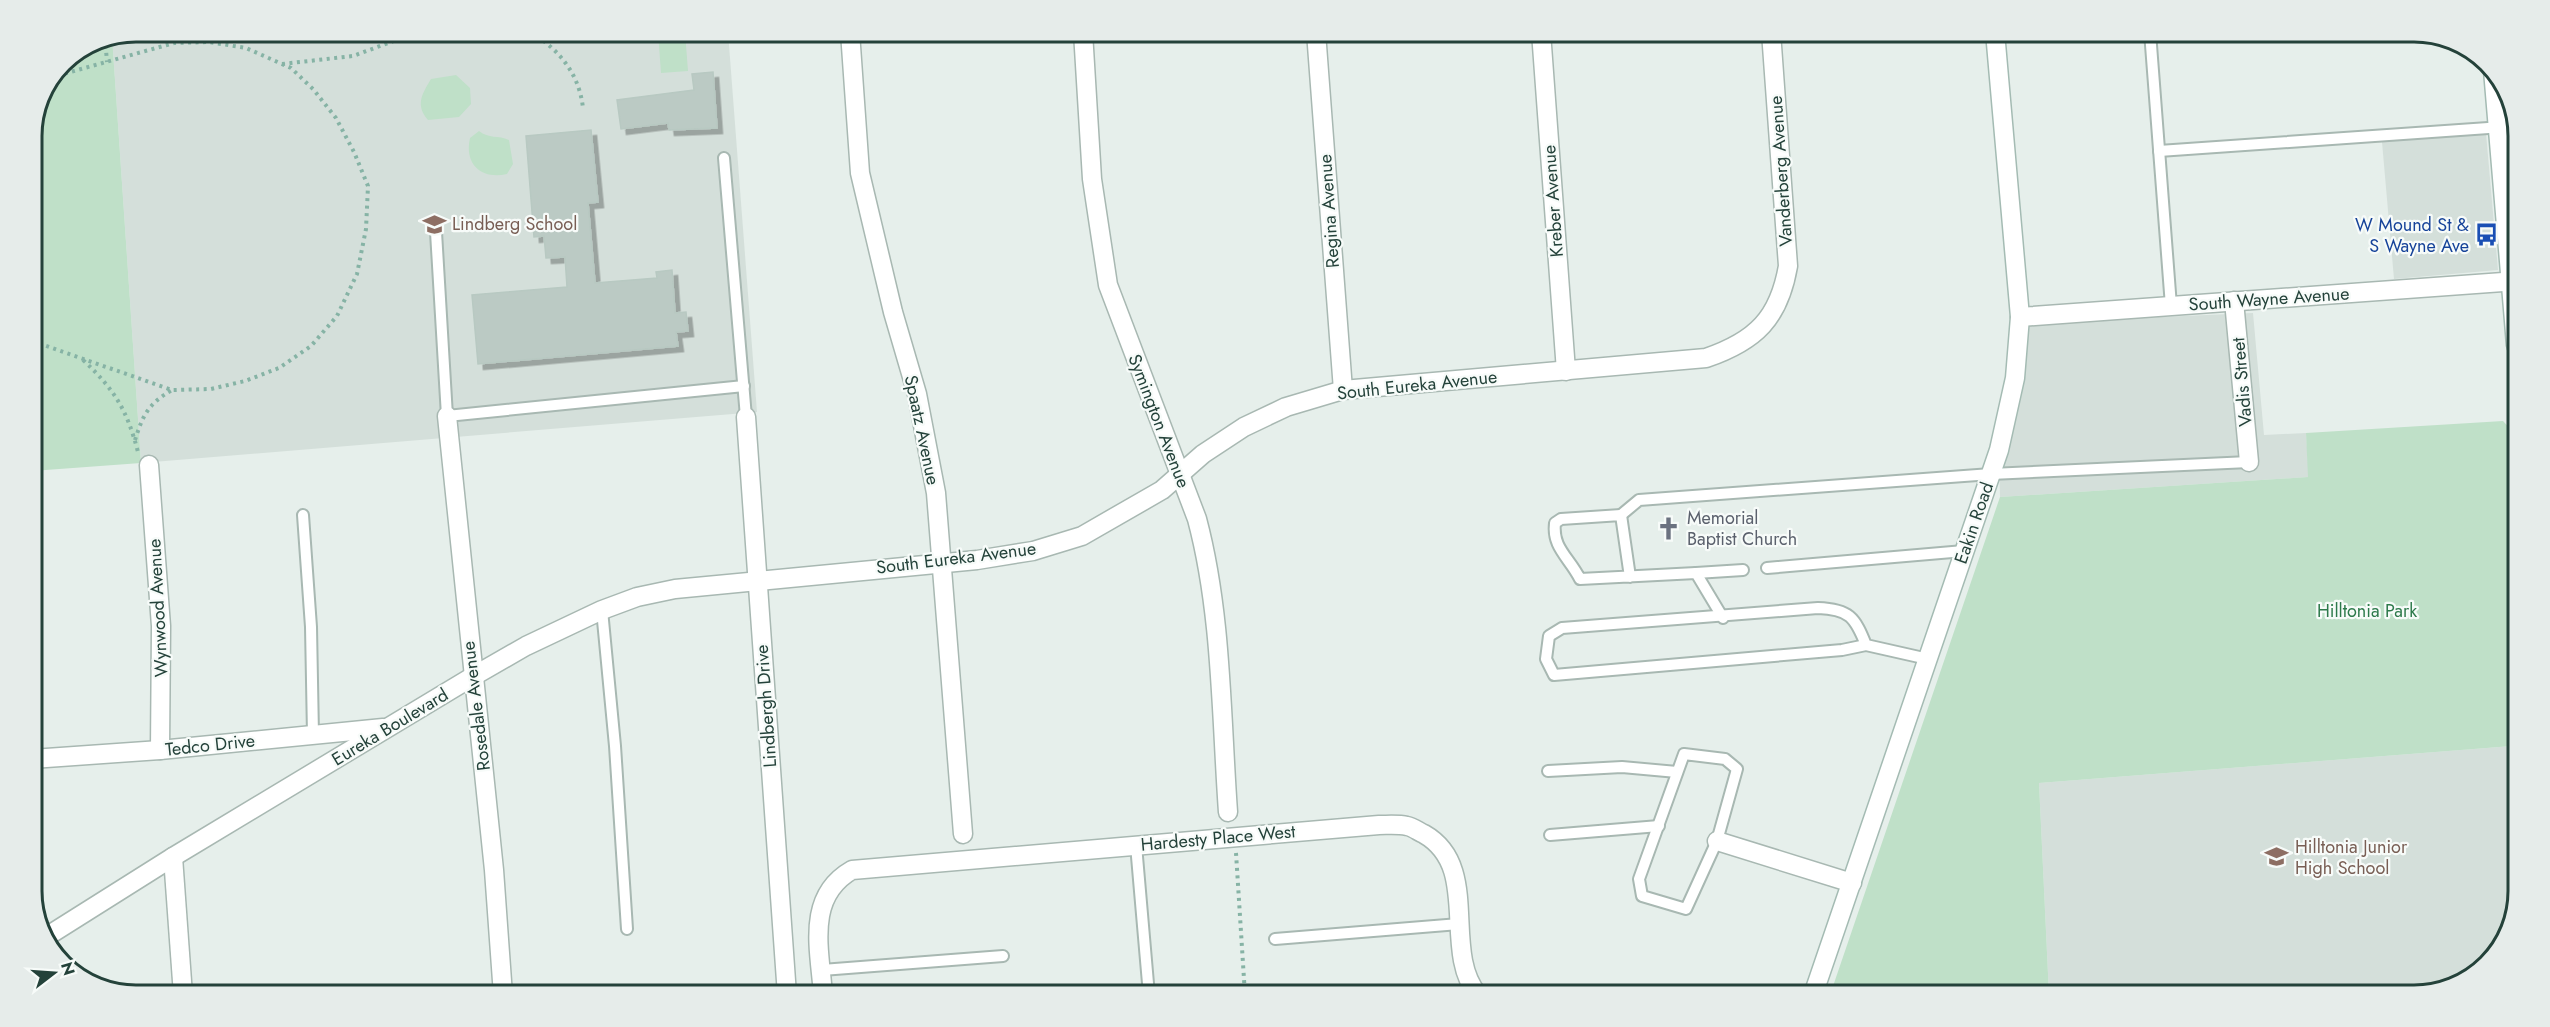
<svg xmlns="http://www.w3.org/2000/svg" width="2550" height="1027" viewBox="0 0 2550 1027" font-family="Jost,sans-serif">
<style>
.built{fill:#d4dfda}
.green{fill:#bfe0c8}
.building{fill:#bbcac4;stroke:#b8c9c2;stroke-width:1.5;filter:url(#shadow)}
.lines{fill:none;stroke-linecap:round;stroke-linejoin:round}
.lane-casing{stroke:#a8b8b2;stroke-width:14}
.street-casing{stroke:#a8b8b2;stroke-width:21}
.secondary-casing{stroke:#a4bbb3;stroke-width:21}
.path{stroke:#86b3a5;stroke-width:4;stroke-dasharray:3 4.5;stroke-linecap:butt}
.lane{stroke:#fff;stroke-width:10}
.street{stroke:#fff;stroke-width:18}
.secondary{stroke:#fff;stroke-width:18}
.labels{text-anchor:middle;stroke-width:4.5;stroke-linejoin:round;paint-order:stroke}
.street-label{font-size:18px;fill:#24423a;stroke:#f7fbf9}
.education-label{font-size:18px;fill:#785e54;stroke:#f7fbf9;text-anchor:start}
.transit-label{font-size:18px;fill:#164399;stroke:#f7fbf9;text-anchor:end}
.worship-label{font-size:18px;fill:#5b616d;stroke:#f7fbf9;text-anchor:start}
.park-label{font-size:18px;fill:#2d7a4b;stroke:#f7fbf9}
.rim{fill:none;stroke:#24423a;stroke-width:3}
</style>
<defs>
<filter id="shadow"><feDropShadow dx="5.5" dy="5.5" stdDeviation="0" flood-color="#0004"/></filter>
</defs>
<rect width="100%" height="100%" fill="#e6efeb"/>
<g class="built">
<path d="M 136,32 L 728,32 L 757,412 L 141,463 L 112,36 Z"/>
<path d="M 2486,133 L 2498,270 L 2394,279 L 2382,142 Z"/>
<path d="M 2253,313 L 2264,435 L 2306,433 L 2309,477 L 2000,497 L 1999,459 L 2020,323 Z"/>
<path d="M 2512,746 L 2511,930 L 2472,978 L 2414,995 L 2049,995 L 2039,783 Z"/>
</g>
<g class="green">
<path d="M 658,32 L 685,32 L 688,71 L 661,73 Z"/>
<path d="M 112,36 L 141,463 L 32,471 L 32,130 L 62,62 L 97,39 Z"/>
<path d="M 456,75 L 470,88 L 471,104 L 459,117 L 428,120 C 415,105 422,94 431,79 Z"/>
<path d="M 479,131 C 489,139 498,135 509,140 L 513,164 L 507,174 C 481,180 464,164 470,138 Z"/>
<path d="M 2503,421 L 2515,434 L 2512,746 L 2039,783 L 2049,995 L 1830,995 L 2000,497 L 2308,477 L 2306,433 Z"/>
</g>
<g class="building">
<path d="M 713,72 L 717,128 L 669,130 L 668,123 L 621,129 L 617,100 L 694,90 L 692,74 Z"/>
<path d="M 591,130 L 598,202 L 588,203 L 595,283 L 657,278 L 656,272 L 672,270 L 675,313 L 686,312 L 688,331 L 676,332 L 678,346 L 478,364 L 472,295 L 567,287 L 565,257 L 546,258 L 544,236 L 534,237 L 526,136 Z"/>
</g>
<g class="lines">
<defs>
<g id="lane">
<path d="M 2150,32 L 2171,306"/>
<path d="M 2159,151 L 2517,126"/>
<path d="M 724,158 L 746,417"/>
<path d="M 436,232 L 447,416 L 744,386"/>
<path d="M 303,515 L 311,627 L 313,735"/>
<path d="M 1621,515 L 1639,500 L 1991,474 L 2249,462"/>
<path d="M 1767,568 L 1964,551"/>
<path d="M 1696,573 L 1743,570"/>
<path d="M 1630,577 L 1621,515 L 1561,519 L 1555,523 C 1552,548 1569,557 1580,579 L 1696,573 L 1723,618"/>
<path d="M 602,610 L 615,746 L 627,929"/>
<path d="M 1866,645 C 1855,617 1849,609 1818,608 L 1562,628 L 1549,636 L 1546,659 L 1554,675 L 1842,650 L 1866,645 L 1928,659"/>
<path d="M 1684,754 L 1725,759 L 1737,769 L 1717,841 L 1686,909 L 1642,896 L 1639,879 Z"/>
<path d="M 1548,771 L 1622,767 L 1677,772"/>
<path d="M 1550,835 L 1659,826"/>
<path d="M 1136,845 L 1149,995"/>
<path d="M 1275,939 L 1459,924"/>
<path d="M 822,970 L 1003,956"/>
</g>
<g id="street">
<path d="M 850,32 L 860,173 L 893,312 L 917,394 L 936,493 L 963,834"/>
<path d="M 1083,32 L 1092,179 L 1108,285 L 1197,519 C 1222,613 1221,715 1228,812"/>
<path d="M 1316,32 L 1343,390"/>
<path d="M 1541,32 L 1566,371"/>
<path d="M 2234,301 L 2249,462"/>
<path d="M 2020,317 L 2517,281"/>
<path d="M 447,416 L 494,870 L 503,995"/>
<path d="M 746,417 L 787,995"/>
<path d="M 149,465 L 161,626 L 160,750"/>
<path d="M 32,759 L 160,750 L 383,728"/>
<path d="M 1717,841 L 1852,883"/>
<path d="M 173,857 L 183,995"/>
<path d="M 46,937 L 173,857 L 472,677 L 526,646 L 602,610 L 637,597 L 675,589 L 977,560 L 1033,551 L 1082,536 L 1162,490 L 1203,454 L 1244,427 L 1286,407 L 1343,390 L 1706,358 C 1756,341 1779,318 1788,266 L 1771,32"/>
<path d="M 823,995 C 820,950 805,897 852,870 L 1379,825 C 1388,825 1398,824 1407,826 C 1413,827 1419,832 1424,834 C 1482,867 1441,950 1478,995"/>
</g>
<g id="secondary">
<path d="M 2493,70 L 2516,345"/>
<path d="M 1813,995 L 1999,450 L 2015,378 L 2020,317 L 1995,32"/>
</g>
</defs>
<use href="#lane" class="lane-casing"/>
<use href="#street" class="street-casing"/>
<use href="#secondary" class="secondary-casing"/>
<g class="path">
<path d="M 531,32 C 559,50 579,73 583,108"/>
<path d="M 105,38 L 107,62"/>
<path d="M 282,64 L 353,56 L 418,32"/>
<path d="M 32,341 L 172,390 L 211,389 L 245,381 L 279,368 L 311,346 L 337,316 L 357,274 L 366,229 L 368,186 L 354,152 L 336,118 L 313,89 L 291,68 L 246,48 L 209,42 L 174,43 L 56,76"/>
<path d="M 83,360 C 115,390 127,410 138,452"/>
<path d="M 135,440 C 143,415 148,404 172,390"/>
<path d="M 1236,853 L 1245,995"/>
</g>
<use href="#lane" class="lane"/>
<use href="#street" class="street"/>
<use href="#secondary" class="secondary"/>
</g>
<defs>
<symbol id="school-bare" viewBox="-9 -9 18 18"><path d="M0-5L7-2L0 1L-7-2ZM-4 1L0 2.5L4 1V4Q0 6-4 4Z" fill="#8d6e63" stroke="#f7fbf9" stroke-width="2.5" paint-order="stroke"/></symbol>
<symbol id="bus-bare" viewBox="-9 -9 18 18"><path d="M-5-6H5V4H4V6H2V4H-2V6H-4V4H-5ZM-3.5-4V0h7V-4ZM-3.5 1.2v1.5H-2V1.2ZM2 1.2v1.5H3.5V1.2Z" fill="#1a4fb4" stroke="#f7fbf9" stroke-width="2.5" paint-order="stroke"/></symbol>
<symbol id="church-bare" viewBox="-9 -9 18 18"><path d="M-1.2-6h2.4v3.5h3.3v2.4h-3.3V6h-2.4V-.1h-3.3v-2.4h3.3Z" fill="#6b7280" stroke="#f7fbf9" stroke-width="2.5" paint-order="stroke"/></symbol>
</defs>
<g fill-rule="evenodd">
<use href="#school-bare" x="418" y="208" width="33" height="33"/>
<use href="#bus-bare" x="2470" y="218" width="33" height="33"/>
<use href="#church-bare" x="1652" y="512" width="33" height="33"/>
<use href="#school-bare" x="2260" y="840" width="33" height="33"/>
</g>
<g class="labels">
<g class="street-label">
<text transform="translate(1781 171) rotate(-94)" y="6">Vanderberg Avenue</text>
<text transform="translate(1553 201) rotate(-94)" y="6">Kreber Avenue</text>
<text transform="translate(1329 211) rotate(-94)" y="6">Regina Avenue</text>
<text transform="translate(2269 299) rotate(-4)" y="6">South Wayne Avenue</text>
<text transform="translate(2242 382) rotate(-95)" y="6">Vadis Street</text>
<text transform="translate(1417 385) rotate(-6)" y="6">South Eureka Avenue</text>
<text transform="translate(1159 421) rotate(69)" y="6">Symington Avenue</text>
<text transform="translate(922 430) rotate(78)" y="6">Spaatz Avenue</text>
<text transform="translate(1974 523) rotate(-71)" y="6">Eakin Road</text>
<text transform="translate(956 558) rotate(-7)" y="6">South Eureka Avenue</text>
<text transform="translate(158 608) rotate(-93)" y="6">Wynwood Avenue</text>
<text transform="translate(476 706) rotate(-97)" y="6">Rosedale Avenue</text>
<text transform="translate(766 706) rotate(-94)" y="6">Lindbergh Drive</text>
<text transform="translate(390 727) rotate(-31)" y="6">Eureka Boulevard</text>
<text transform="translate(210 745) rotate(-6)" y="6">Tedco Drive</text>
<text transform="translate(1218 838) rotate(-5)" y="6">Hardesty Place West</text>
</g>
<g class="education-label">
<text x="452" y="230">Lindberg School</text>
<text x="2295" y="853">Hilltonia Junior<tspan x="2295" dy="21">High School</tspan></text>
</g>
<g class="transit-label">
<text x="2469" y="231">W Mound St &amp;<tspan x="2469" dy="21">S Wayne Ave</tspan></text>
</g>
<g class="worship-label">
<text x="1687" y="524">Memorial<tspan x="1687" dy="21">Baptist Church</tspan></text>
</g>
<g class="park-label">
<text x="2367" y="617">Hilltonia Park</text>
</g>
</g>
<path d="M0 0H2550V1027H0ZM136 42H2414A94 94 0 0 1 2508 136V891A94 94 0 0 1 2414 985H136A94 94 0 0 1 42 891V136A94 94 0 0 1 136 42Z" fill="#e6ecea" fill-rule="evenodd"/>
<path class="rim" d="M136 42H2414A94 94 0 0 1 2508 136V891A94 94 0 0 1 2414 985H136A94 94 0 0 1 42 891V136A94 94 0 0 1 136 42Z"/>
<g transform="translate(54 973) rotate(73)" stroke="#f7fbf9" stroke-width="4.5" paint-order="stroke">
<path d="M0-4.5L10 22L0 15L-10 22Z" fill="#24423a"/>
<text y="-9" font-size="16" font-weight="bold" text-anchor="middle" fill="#24423a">N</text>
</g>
</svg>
